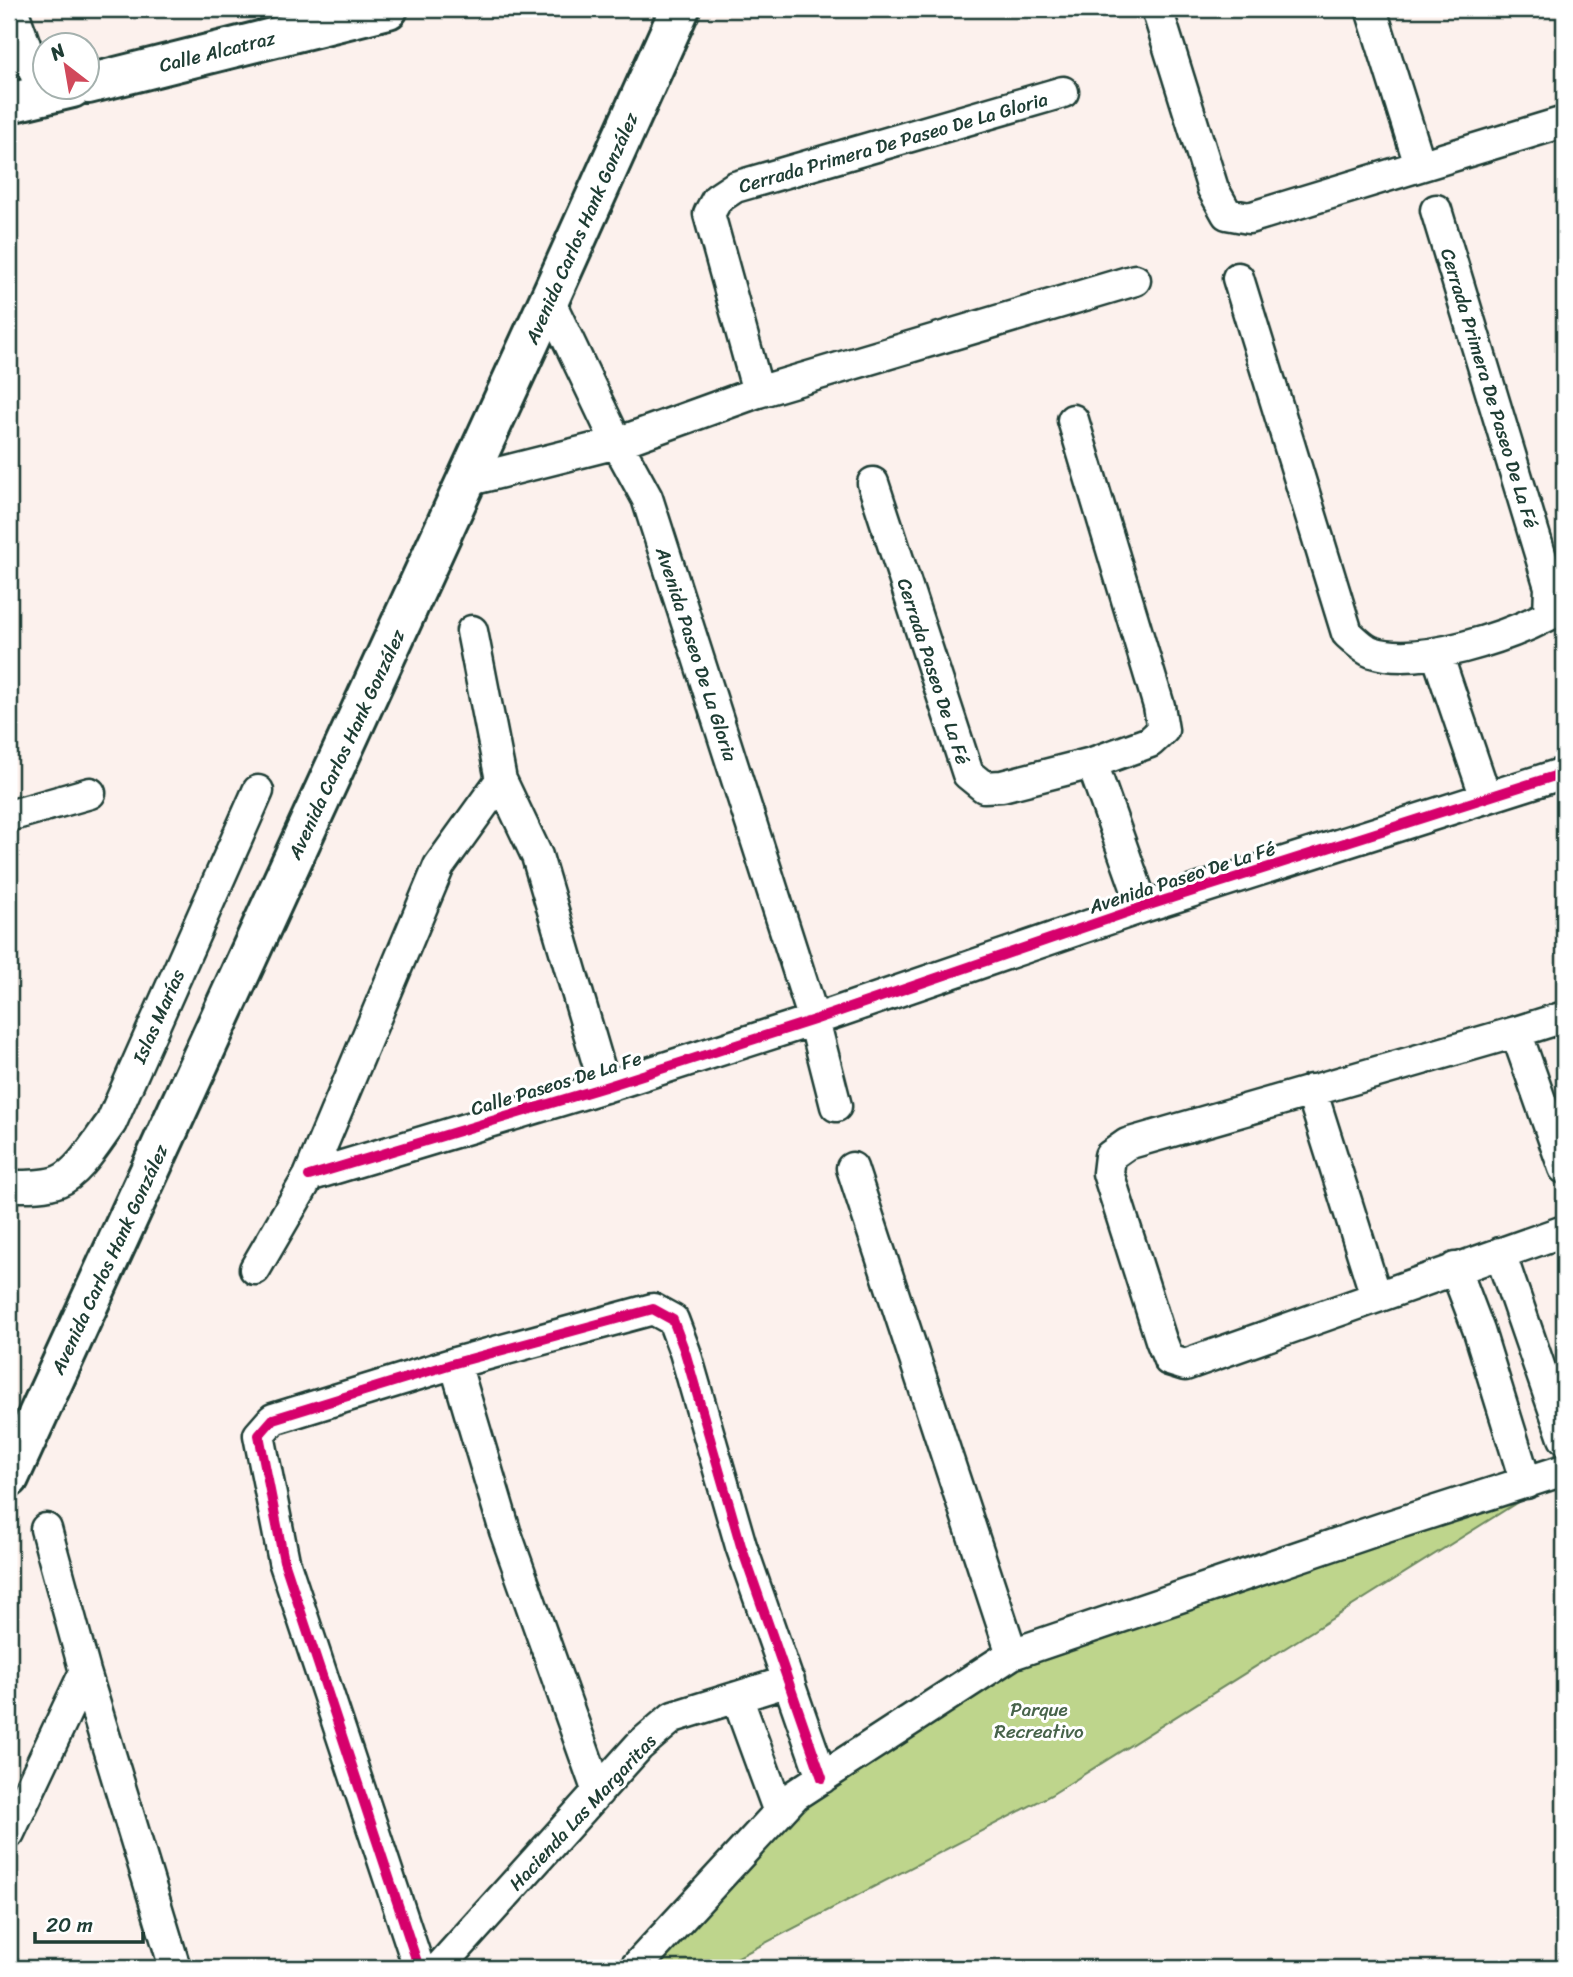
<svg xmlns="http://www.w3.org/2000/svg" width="1573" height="1977" font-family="Sriracha,sans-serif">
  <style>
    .green { fill: #bed58c; stroke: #6e8960; stroke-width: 2 }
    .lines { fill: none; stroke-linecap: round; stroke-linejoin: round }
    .minor-casing { stroke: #1f3d34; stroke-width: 35 }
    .secondary-casing { stroke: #1f3d34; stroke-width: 44 }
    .minor { stroke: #fff; stroke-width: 30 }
    .secondary { stroke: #fff; stroke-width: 38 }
    .cycleway-casing { stroke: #fff; stroke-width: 15 }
    .cycleway { stroke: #d6006c; stroke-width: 10 }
    .labels { text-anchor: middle; stroke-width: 6; stroke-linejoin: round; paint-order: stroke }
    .street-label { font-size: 19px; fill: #1f3d34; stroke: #fff }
    .park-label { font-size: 19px; fill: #47634a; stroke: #fff }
  </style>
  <rect width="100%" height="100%" fill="#fcf1ed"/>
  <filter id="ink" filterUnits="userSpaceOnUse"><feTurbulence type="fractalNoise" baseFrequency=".0143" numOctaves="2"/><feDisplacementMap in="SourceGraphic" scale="14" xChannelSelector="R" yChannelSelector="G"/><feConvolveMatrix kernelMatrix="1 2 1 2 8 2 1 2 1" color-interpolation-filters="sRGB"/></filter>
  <g filter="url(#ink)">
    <path class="green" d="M 1564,1473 L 1051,1795 L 717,1968 L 639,1968 L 822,1778 L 1012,1654 Z"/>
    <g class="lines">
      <defs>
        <path id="minor" d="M 12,9 L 43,95
          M 1157,9 L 1213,189 L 1227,214 L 1249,218 L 1564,122
          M 1371,9 L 1420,165
          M 1238,278 L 1347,633 C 1354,639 1363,649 1372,652 C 1419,667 1507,637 1549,615 L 1550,587 L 1436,210
          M 549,300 L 617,443 L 647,498 L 814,1020 L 836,1106
          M 758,392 L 709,214 L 717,199 L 735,187 L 1063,92
          M 466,481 L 617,443 L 758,392 L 1135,280
          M 873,483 L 968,774 L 984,787 L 1002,786 L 1092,763 L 1150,742 L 1163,730 L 1159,706 L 1073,420
          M 472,631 L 501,780 L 537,856 L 605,1087
          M 1437,654 L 1486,798
          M 1092,763 L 1143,907
          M 9,816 L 90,793
          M 1564,1017 L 1516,1032 L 1564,1168
          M 1516,1032 L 1127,1144 L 1110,1156 L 1108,1173 L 1161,1340 L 1169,1360 L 1185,1365 L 1564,1231
          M 1311,1090 L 1376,1296
          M 852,1168 L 1012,1654 L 1383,1528 L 1564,1470
          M 309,1176 L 605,1087 L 814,1020 L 1143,907 L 1564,773
          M 9,1186 C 25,1186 44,1187 59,1181 C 79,1173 98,1140 111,1123 L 258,791
          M 1500,1253 L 1564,1438
          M 1455,1268 L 1479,1331 L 1526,1483
          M 255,1269 L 309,1176 L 439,866 L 501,780
          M 455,1363 L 505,1531 L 598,1792
          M 46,1529 L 85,1672 L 175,1968
          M 737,1697 L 779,1812
          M 9,1833 L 85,1672
          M 419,1968 L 284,1561 L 259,1435 L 273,1419 L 455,1363 L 653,1309 L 673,1320 L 685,1352 L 741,1546 L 822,1778
          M 439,1968 L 639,1746 L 673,1717 L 789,1681
          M 635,1968 L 795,1795 L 1012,1654"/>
        <path id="secondary" d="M 88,84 L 388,9
          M 9,103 L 72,88
          M 9,1478 L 549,300 L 680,9"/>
      </defs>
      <use href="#minor" class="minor-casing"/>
      <use href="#secondary" class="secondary-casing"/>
      <use href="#minor" class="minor"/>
      <use href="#secondary" class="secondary"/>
      <defs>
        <path id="cycleway" d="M 309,1176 L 605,1087 L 814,1020 L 1143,907 L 1564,773
          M 419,1968 L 284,1561 L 259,1435 L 273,1419 L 455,1363 L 653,1309 L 673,1320 L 685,1352 L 741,1546 L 822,1778"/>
      </defs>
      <use href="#cycleway" class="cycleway-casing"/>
      <use href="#cycleway" class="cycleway"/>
    </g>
  </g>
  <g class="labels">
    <g class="street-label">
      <text transform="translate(217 51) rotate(-14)" y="7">Calle Alcatraz</text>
      <text transform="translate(893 142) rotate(-16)" y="7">Cerrada Primera De Paseo De La Gloria</text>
      <text transform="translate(581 228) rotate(-66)" y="7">Avenida Carlos Hank González</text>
      <text transform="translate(1490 388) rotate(73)" y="7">Cerrada Primera De Paseo De La Fé</text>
      <text transform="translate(697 654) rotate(72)" y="7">Avenida Paseo De La Gloria</text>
      <text transform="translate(934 671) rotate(72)" y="7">Cerrada Paseo De La Fé</text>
      <text transform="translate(346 744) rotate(-65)" y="7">Avenida Carlos Hank González</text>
      <text transform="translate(1182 877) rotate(-18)" y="7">Avenida Paseo De La Fé</text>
      <text transform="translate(158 1016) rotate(-66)" y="7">Islas Marías</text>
      <text transform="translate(556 1083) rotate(-17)" y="7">Calle Paseos De La Fe</text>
      <text transform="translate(109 1259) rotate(-65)" y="7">Avenida Carlos Hank González</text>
      <text transform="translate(582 1812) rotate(-47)" y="7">Hacienda Las Margaritas</text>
    </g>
    <g class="park-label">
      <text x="1039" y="1716">Parque<tspan x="1039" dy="22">Recreativo</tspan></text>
    </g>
  </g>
  <rect width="1573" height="1977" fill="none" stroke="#fff" stroke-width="35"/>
  <rect x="18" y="18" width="1538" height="1942" fill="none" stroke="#1f3d34" stroke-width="2.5" filter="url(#ink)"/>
  <g transform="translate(66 66) rotate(329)"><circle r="33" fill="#ffffff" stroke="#a5b1ae" stroke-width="2"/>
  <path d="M0-5L12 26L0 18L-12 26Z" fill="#d1495b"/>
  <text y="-10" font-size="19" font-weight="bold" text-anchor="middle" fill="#1f3d34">N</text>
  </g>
  <path d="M35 1932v10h108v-10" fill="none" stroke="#1f3d34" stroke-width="3.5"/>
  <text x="46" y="1932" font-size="21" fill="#1f3d34" stroke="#ffffff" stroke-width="5" paint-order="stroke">20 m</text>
</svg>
